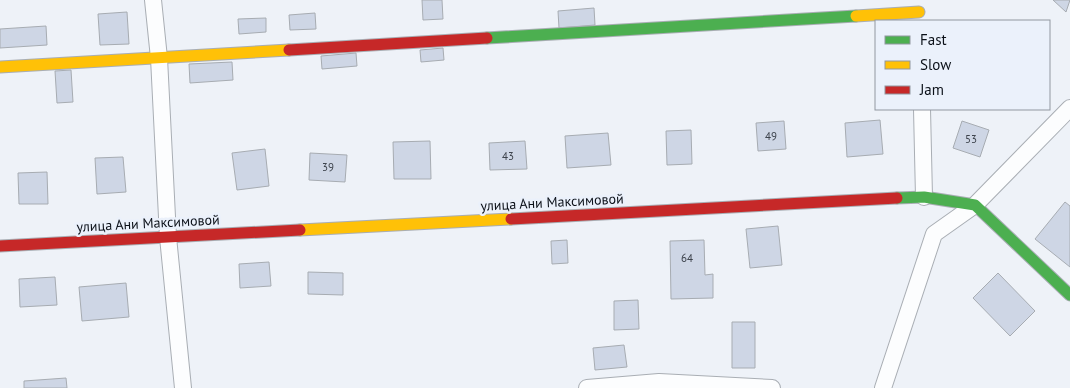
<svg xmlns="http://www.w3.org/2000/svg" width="1070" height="388" font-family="'PT Sans',sans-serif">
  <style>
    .building { fill: #ced6e5; stroke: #a7acb2 }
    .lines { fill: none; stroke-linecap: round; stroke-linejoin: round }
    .street-casing { stroke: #a9aeb4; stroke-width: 18 }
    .fast-casing { stroke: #a9aeb4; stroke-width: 13 }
    .slow-casing { stroke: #a9aeb4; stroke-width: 13 }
    .jam-casing { stroke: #a9aeb4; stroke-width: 13 }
    .street { stroke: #fcfdfe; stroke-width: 16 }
    .fast { stroke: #4caf50; stroke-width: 11 }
    .slow { stroke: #ffc107; stroke-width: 11 }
    .jam { stroke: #c62828; stroke-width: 11 }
    .labels { text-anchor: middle; stroke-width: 5; stroke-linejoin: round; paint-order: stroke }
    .number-label { font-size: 11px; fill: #3c424b }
    .street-label { font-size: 14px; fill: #0b1018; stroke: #ebf1fb }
  </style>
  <rect width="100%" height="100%" fill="#eef2f8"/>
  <path class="building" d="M 422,0 L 442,0 L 443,19 L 423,20 Z
    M 1053,0 L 1070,0 L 1066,12 Z
    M 594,8 L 595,25 L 559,28 L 558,11 Z
    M 127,12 L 129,44 L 100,45 L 98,14 Z
    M 315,13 L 316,29 L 290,30 L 289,15 Z
    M 266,18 L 266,32 L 239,34 L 238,19 Z
    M 46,26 L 47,45 L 0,48 L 0,29 Z
    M 443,48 L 444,60 L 421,62 L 420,50 Z
    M 356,53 L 357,66 L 322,69 L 321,56 Z
    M 232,62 L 233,80 L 190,83 L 189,64 Z
    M 71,70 L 73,102 L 57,103 L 55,71 Z
    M 880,120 L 883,154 L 847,157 L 845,123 Z
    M 784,121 L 786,149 L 758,151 L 756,123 Z
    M 962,121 L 989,130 L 980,157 L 953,148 Z
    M 691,130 L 692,164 L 667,165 L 666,131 Z
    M 608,133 L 611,165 L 567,168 L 565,136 Z
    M 430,141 L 431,179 L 394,179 L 393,142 Z
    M 525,141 L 527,169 L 490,170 L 489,143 Z
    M 265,149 L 269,186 L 237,190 L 232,153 Z
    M 310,153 L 347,155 L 345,182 L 309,180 Z
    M 123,157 L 126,192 L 97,194 L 95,158 Z
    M 47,172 L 48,204 L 19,204 L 18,173 Z
    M 1065,202 L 1070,206 L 1070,267 L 1035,239 Z
    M 778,226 L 782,265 L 750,268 L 746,229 Z
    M 567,240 L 568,263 L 552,264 L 551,241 Z
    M 704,240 L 705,275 L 713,274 L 713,298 L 671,299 L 670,241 Z
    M 269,262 L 271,286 L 240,288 L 239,264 Z
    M 308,272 L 343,273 L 343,295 L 308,294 Z
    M 998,273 L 1035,311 L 1010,336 L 973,298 Z
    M 55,277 L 57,305 L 20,307 L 19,279 Z
    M 126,283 L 129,317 L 82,321 L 79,287 Z
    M 638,300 L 639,329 L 614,330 L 614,301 Z
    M 732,322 L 755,322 L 755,368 L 732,368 Z
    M 624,345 L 627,367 L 595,370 L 593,348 Z
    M 66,378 L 67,388 L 24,388 L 24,381 Z"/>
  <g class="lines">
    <defs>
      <path id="street" d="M 153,0 L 159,58 L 168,237 L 183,388
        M 922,109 L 924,197
        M 587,388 L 659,382 L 772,388
        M 883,388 L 934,234 L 975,205 L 1070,108"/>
      <path id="fast" d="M 487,38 L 856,16
        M 897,198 L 924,197 L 975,205 L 1070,295"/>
      <path id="slow" d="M 856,16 L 919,12
        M 0,67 L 289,50
        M 300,230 L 511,219"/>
      <path id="jam" d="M 289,50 L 487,38
        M 511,219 L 897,198
        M 0,246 L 300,230"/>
    </defs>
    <use href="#street" class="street-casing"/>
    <use href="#fast" class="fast-casing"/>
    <use href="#slow" class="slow-casing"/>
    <use href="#jam" class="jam-casing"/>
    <use href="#street" class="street"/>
    <use href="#fast" class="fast"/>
    <use href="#slow" class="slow"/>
    <use href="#jam" class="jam"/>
  </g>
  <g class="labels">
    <g class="number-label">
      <text x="771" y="140">49</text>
      <text x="971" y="143">53</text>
      <text x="508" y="160">43</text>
      <text x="328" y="171">39</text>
      <text x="687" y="262">64</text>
    </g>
    <g class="street-label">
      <text transform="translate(552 202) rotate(-3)" y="5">улица Ани Максимовой</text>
      <text transform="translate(148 223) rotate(-3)" y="5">улица Ани Максимовой</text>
    </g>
  </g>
  <rect x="875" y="20" width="175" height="90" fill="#ebf1fb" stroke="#9197a0"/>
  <rect x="885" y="36" width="25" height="8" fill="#4caf50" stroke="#9197a0"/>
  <text x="920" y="45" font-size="15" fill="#0b1018">Fast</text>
  <rect x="885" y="61" width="25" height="8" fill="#ffc107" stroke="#9197a0"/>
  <text x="920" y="70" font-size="15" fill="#0b1018">Slow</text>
  <rect x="885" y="86" width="25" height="8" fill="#c62828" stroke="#9197a0"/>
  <text x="920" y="95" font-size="15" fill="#0b1018">Jam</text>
</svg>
